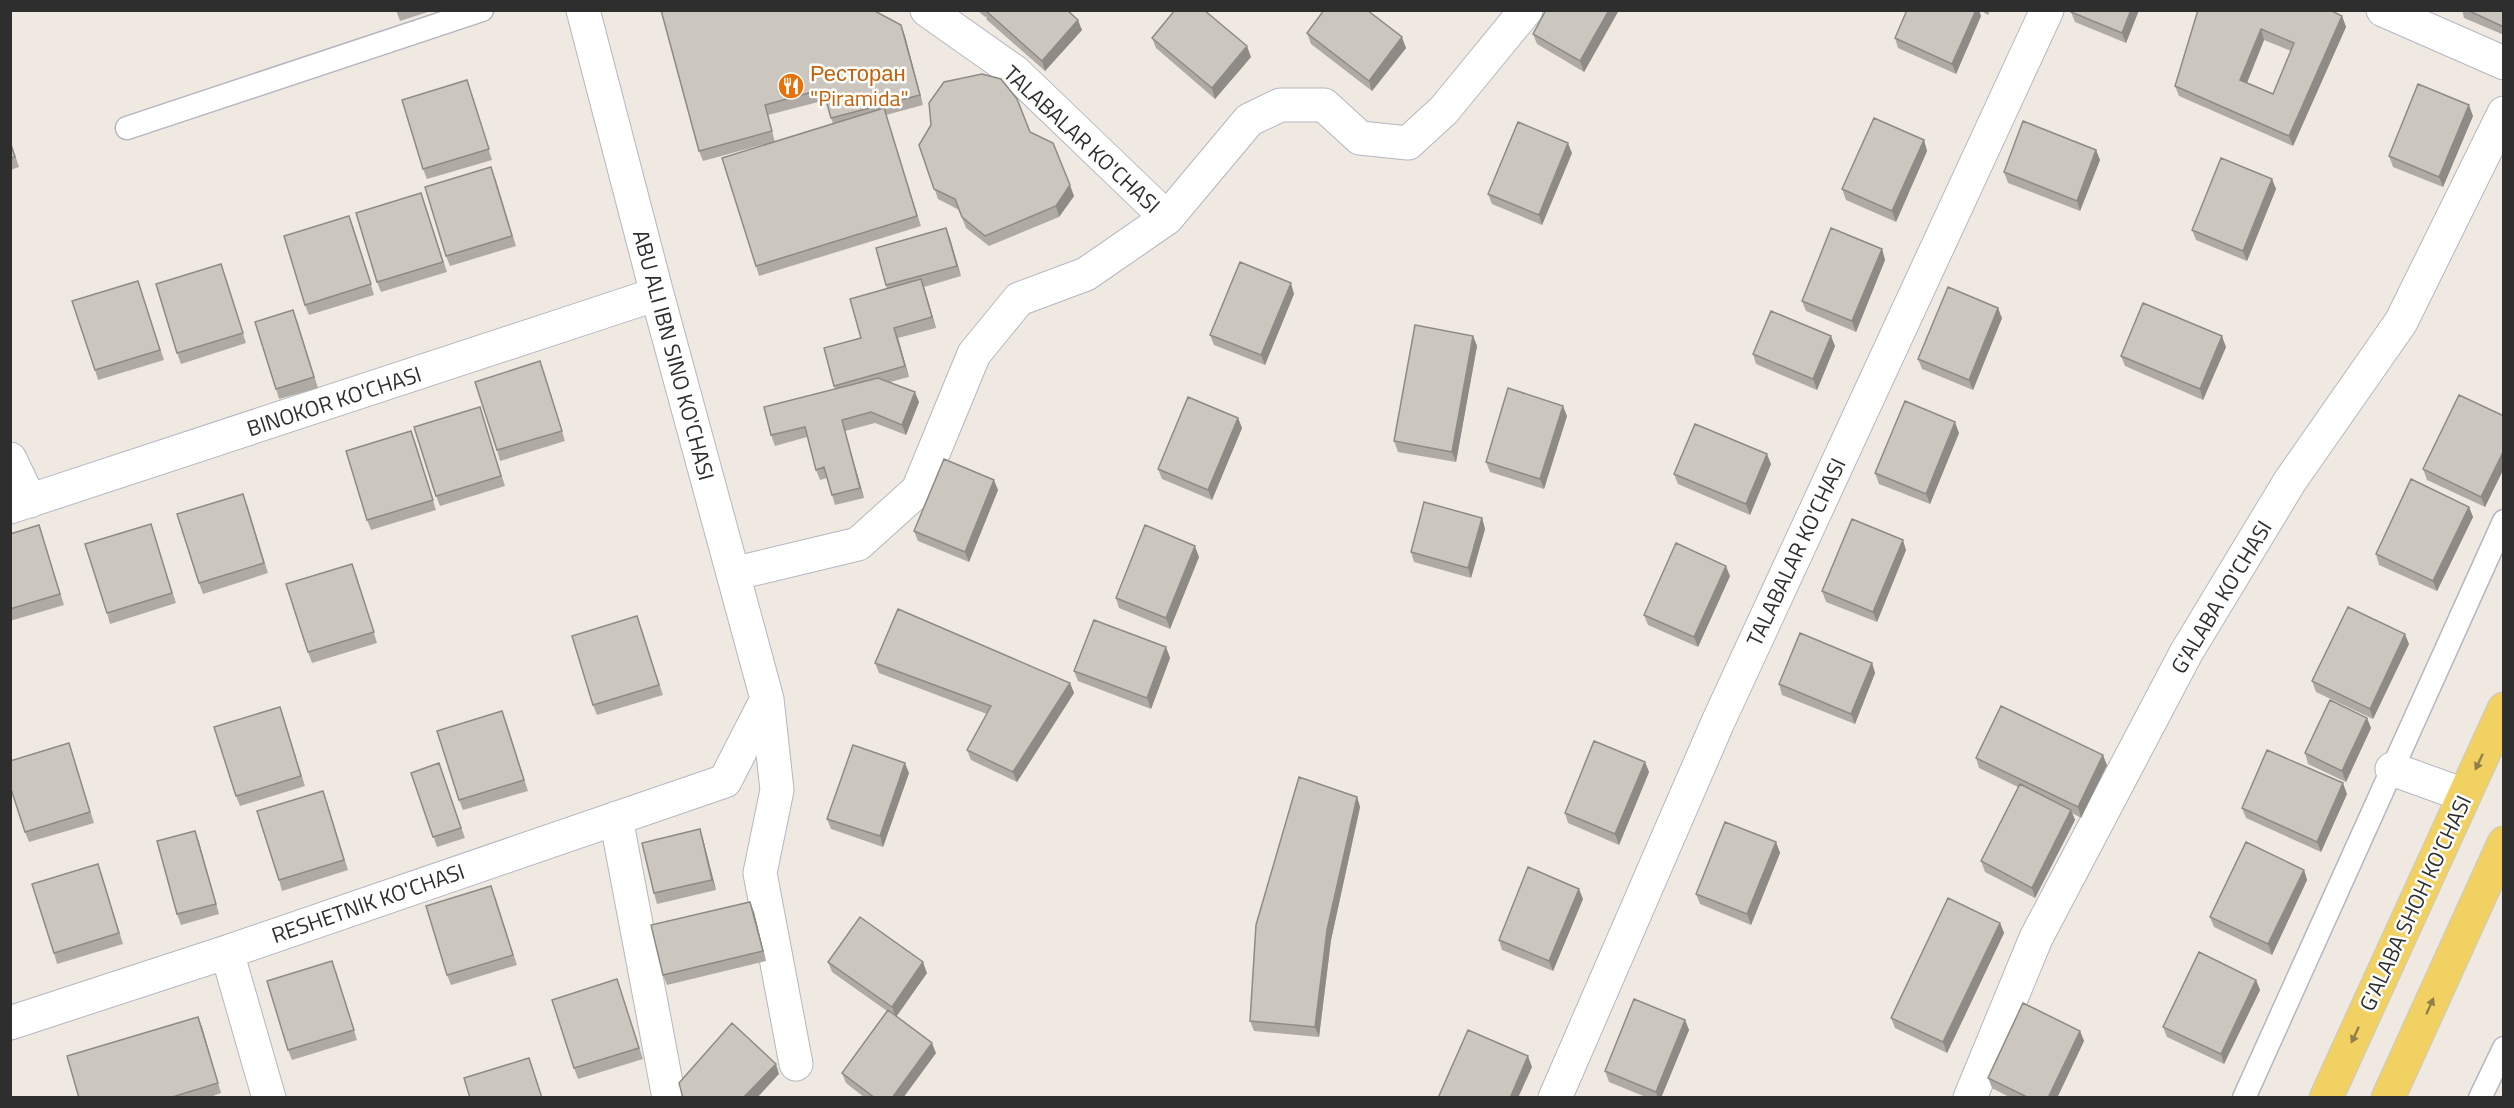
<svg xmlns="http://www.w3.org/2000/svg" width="2514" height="1108" font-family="'Titillium Web',sans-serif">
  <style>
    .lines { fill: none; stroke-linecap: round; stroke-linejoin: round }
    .service-casing { stroke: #b4b7c1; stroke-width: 25 }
    .minor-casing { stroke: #b4b7c1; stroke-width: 35 }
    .primary-casing { stroke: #c9c9c9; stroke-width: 35 }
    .service { stroke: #fff; stroke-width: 22 }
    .minor { stroke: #fff; stroke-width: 33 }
    .primary { stroke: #f2d163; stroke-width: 33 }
    .wall { fill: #afaba4; fill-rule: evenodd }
    .shaded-wall { fill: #8e8b86 }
    .building { fill: #cbc7bf; stroke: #8e8b86; stroke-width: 1.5; fill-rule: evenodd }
    .oneway { fill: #908048 }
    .labels { text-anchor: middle; stroke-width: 5; stroke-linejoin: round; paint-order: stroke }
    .food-label { font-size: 22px; fill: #c56008; stroke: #fff; text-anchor: start }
    .street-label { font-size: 22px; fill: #2e2e2e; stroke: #fff }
  </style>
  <rect width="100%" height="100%" fill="#efe9e1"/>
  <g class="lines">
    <defs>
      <path id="service" d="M 127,128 L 482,10
        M 2244,1098 L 2504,521
        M 2480,1098 L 2504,1048"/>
      <path id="minor" d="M 583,10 L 657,294 L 767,699 L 777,790 L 760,873 L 796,1064
        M 927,10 L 1015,72 L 1167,218 L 1249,120 L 1280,105 L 1324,105 L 1360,138 L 1408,143 L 1444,110 L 1526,10
        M 2383,10 L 2504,63
        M 10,459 L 30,501
        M 10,507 L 657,294
        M 733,574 L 858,544 L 918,490 L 974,354 L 1019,299 L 1086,274 L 1167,218
        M 2392,769 L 2464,795
        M 616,818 L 669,1098
        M 227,952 L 269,1098
        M 10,1023 L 227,952 L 725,781 L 767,699
        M 1555,1098 L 1718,722 L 2047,10
        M 1970,1098 L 2036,938 L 2186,653 L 2290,481 L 2401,322 L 2504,113"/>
      <path id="primary" d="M 2326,1098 L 2504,709
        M 2388,1098 L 2504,843"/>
    </defs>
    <use href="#service" class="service-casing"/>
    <use href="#minor" class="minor-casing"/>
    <use href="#primary" class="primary-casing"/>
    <use href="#service" class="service"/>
    <use href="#minor" class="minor"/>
    <use href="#primary" class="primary"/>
  </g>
  <path class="wall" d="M 396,10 L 434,10 L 400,21 Z
    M 661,10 L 901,25 L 905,36 L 923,105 L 886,115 L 921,226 L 759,276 L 756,266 L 769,143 L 703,161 L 699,151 ZM 826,100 L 833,124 L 775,142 L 768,115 Z
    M 977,10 L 1067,10 L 1082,30 L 1045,71 L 987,20 L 986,16 L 985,17 Z
    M 1619,10 L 1584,72 L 1537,44 L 1533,34 Z
    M 1980,10 L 1990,10 L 1988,15 Z
    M 2139,10 L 2126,43 L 2075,22 L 2071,12 Z
    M 2198,10 L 2342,16 L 2346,27 L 2293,146 L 2179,96 L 2175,86 ZM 2264,40 L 2291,51 L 2273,94 L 2247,83 Z
    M 2462,10 L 2504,10 L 2504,35 L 2464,18 Z
    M 1981,16 L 1956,74 L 1898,48 L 1895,38 Z
    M 1307,33 L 1406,48 L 1372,91 L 1311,44 Z
    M 1152,38 L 1251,57 L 1215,99 L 1156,48 Z
    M 467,80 L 492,160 L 427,179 L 423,169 Z
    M 2473,116 L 2443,187 L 2393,167 L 2389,156 Z
    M 1030,132 L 1074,196 L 1059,217 L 989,246 L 966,228 L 959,210 L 938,199 L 919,145 Z
    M 10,140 L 19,167 L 10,170 Z
    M 1924,140 L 1927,151 L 1896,222 L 1846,200 L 1842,189 Z
    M 2096,150 L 2100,160 L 2080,211 L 2008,183 L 2004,172 Z
    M 1572,153 L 1542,225 L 1492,204 L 1488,194 Z
    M 495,177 L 516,246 L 450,266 L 446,256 Z
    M 2272,179 L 2276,189 L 2247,261 L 2196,240 L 2192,230 Z
    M 425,204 L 447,272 L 381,292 L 377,282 Z
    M 353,226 L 374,295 L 309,315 L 305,305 Z
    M 946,228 L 961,276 L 924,287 L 936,328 L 898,338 L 909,377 L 890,382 L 919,402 L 906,435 L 875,423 L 845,431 L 864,498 L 835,505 L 827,478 L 820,480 L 816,470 L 807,437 L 775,446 L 771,435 L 835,389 L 824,348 L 861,338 L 887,289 L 876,248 Z
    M 1882,249 L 1885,260 L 1856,332 L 1806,311 L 1802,301 Z
    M 221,264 L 246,343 L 181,364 L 177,353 Z
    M 138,281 L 164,360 L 98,380 L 95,370 Z
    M 1294,294 L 1265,365 L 1214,345 L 1210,335 Z
    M 2002,318 L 1973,390 L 1922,369 L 1918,359 Z
    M 297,320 L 318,388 L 279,399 L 276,389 Z
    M 1473,336 L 1477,346 L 1456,462 L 1398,452 L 1394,441 Z
    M 1835,346 L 1817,390 L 1756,364 L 1753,354 Z
    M 2226,347 L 2203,400 L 2125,366 L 2121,356 Z
    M 544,372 L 565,441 L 500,461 L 497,450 Z
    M 1567,416 L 1544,489 L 1490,472 L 1486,462 Z
    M 2504,416 L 2504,468 L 2485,507 L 2427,480 L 2423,469 Z
    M 483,417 L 505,486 L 440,506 L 436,496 Z
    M 1238,418 L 1242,428 L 1212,500 L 1162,479 L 1158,469 Z
    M 1959,433 L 1930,504 L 1879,484 L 1875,473 Z
    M 415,441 L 436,510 L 371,530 L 367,520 Z
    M 1771,464 L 1750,515 L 1678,484 L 1674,474 Z
    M 998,490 L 969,562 L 918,541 L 914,531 Z
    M 247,504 L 268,573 L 203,594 L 199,583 Z
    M 2469,507 L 2473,517 L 2437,591 L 2379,565 L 2376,554 Z
    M 1482,518 L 1485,529 L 1471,578 L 1414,562 L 1411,552 Z
    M 151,524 L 176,603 L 110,624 L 107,613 Z
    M 39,525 L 64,605 L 10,621 L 10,534 Z
    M 1906,550 L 1877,622 L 1826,602 L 1822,591 Z
    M 1199,557 L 1170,629 L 1119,608 L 1116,598 Z
    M 356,574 L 377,643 L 312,663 L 308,652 Z
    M 1730,576 L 1698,647 L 1648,625 L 1644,615 Z
    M 637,616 L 663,695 L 597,715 L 593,705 Z
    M 2409,644 L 2373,719 L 2316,692 L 2312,681 Z
    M 1166,647 L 1170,658 L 1151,709 L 1078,681 L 1074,671 Z
    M 875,663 L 1070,683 L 1074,693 L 1017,782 L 971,760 L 967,750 L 987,714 L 879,673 Z
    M 1872,663 L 1875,673 L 1855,724 L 1782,695 L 1779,684 Z
    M 284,718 L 305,786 L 240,806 L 236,796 Z
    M 2367,718 L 2371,728 L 2346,782 L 2308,764 L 2305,753 Z
    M 506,721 L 528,791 L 463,810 L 459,800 Z
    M 69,743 L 94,823 L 29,842 L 25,832 Z
    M 1976,758 L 2107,765 L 2081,818 L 2072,813 L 2075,820 L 2035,898 L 1985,872 L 1981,861 L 2018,787 L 1979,768 Z
    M 1645,762 L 1649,772 L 1619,845 L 1568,823 L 1565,813 Z
    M 439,763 L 465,838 L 437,847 L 411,773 Z
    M 909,773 L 883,847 L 831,829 L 827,819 Z
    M 2347,794 L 2321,852 L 2246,818 L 2242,808 Z
    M 1357,797 L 1360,807 L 1331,940 L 1319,1037 L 1254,1031 L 1250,1021 Z
    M 327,802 L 348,870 L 282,891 L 279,880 Z
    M 195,831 L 219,914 L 181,925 L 177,914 Z
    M 703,839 L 716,890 L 657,904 L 654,893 Z
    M 1776,842 L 1780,853 L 1751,925 L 1700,904 L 1696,894 Z
    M 2304,870 L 2307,880 L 2272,955 L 2214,927 L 2210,917 Z
    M 102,875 L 123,944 L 57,964 L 54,953 Z
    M 495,896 L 517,965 L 451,985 L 447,975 Z
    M 1583,899 L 1553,971 L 1502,950 L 1499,940 Z
    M 754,912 L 766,961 L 667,985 L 663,975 Z
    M 2000,923 L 2004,933 L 1947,1053 L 1895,1028 L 1891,1018 Z
    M 828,962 L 927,973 L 896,1017 L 936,1053 L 903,1098 L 865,1098 L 846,1083 L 842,1073 L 887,1011 L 832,972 Z
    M 336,971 L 357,1040 L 292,1060 L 288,1050 Z
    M 617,979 L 643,1059 L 578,1079 L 574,1068 Z
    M 2256,980 L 2260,990 L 2224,1064 L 2167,1037 L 2163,1027 Z
    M 1685,1020 L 1689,1030 L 1661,1098 L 1648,1098 L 1609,1082 L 1605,1071 Z
    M 202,1027 L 221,1093 L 208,1098 L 79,1098 Z
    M 2080,1031 L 2084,1041 L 2057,1098 L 2011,1098 L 1992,1088 L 1988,1078 Z"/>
  <path class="shaded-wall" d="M 1609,10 L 1619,10 L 1584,72 L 1580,61 Z
    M 1976,10 L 1979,10 L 1981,16 L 1956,74 L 1952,64 Z
    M 2131,10 L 2139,10 L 2126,43 L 2122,33 Z
    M 2342,16 L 2346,27 L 2293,146 L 2289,136 Z
    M 1078,20 L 1082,30 L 1045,71 L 1042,61 Z
    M 901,25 L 905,36 L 923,105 L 920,95 Z
    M 2261,29 L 2264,40 L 2244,90 L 2240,80 Z
    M 1402,37 L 1406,48 L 1372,91 L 1369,81 Z
    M 1247,46 L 1251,57 L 1215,99 L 1212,88 Z
    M 2469,105 L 2473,116 L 2443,187 L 2439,177 Z
    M 1924,140 L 1927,151 L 1896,222 L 1892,211 Z
    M 1568,143 L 1572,153 L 1542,225 L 1539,215 Z
    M 2096,150 L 2100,160 L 2080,211 L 2077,201 Z
    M 2272,179 L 2276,189 L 2247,261 L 2243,251 Z
    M 1070,185 L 1074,196 L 1059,217 L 1056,206 Z
    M 946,228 L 950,238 L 961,276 L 957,266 Z
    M 1882,249 L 1885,260 L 1856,332 L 1852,321 Z
    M 921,279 L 925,290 L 936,328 L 932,317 Z
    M 1291,283 L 1294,294 L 1265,365 L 1261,355 Z
    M 1998,308 L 2002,318 L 1973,390 L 1969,380 Z
    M 894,328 L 898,338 L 909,377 L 905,366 Z
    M 1473,336 L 1477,346 L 1456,462 L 1452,452 Z
    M 1831,336 L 1835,346 L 1817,390 L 1813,379 Z
    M 2222,336 L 2226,347 L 2203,400 L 2200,389 Z
    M 915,392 L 919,402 L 906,435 L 902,425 Z
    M 1563,406 L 1567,416 L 1544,489 L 1540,479 Z
    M 1238,418 L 1242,428 L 1212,500 L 1208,490 Z
    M 842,420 L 845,431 L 864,498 L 860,488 Z
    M 1955,422 L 1959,433 L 1930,504 L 1926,494 Z
    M 2504,450 L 2504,468 L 2485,507 L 2481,497 Z
    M 1767,454 L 1771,464 L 1750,515 L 1746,504 Z
    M 994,480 L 998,490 L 969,562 L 965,552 Z
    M 2469,507 L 2473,517 L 2437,591 L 2433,581 Z
    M 1482,518 L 1485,529 L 1471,578 L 1468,568 Z
    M 1903,540 L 1906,550 L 1877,622 L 1873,612 Z
    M 1195,546 L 1199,557 L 1170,629 L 1166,618 Z
    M 1726,566 L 1730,576 L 1698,647 L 1694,637 Z
    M 2405,634 L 2409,644 L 2373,719 L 2370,709 Z
    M 1166,647 L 1170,658 L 1151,709 L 1147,698 Z
    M 1872,663 L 1875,673 L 1855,724 L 1851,714 Z
    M 1070,683 L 1074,693 L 1017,782 L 1013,772 Z
    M 2367,718 L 2371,728 L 2346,782 L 2342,771 Z
    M 2103,755 L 2107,765 L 2081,818 L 2078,807 Z
    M 1645,762 L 1649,772 L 1619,845 L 1615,834 Z
    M 905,763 L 909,773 L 883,847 L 880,836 Z
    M 2343,783 L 2347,794 L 2321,852 L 2317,842 Z
    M 1357,797 L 1360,807 L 1331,940 L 1319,1037 L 1315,1027 L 1327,930 Z
    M 2071,810 L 2075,820 L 2035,898 L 2032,888 Z
    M 700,829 L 703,839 L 716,890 L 712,880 Z
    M 195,831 L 199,842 L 219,914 L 216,904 Z
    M 1776,842 L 1780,853 L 1751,925 L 1747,914 Z
    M 2304,870 L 2307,880 L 2272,955 L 2268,944 Z
    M 1579,889 L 1583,899 L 1553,971 L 1549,961 Z
    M 750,902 L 754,912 L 766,961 L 763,951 Z
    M 2000,923 L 2004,933 L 1947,1053 L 1943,1042 Z
    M 923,962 L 927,973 L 896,1017 L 892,1007 Z
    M 2256,980 L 2260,990 L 2224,1064 L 2221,1054 Z
    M 198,1017 L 202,1027 L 221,1093 L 218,1083 Z
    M 1685,1020 L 1689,1030 L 1661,1098 L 1658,1098 L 1656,1092 Z
    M 2080,1031 L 2084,1041 L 2057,1098 L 2048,1098 Z
    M 932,1043 L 936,1053 L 903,1098 L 892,1098 Z
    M 1528,1056 L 1532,1067 L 1518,1098 L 1510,1098 Z
    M 776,1064 L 779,1074 L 757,1098 L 743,1098 Z"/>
  <path class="building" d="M 661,10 L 873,10 L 901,25 L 920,95 L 831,118 L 823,89 L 765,105 L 772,131 L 699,151 Z
    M 985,10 L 1067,10 L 1078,20 L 1042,61 Z
    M 1175,10 L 1204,10 L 1247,46 L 1212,88 L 1152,38 Z
    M 1324,10 L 1367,10 L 1402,37 L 1369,81 L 1307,33 Z
    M 1546,10 L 1609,10 L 1580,61 L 1533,34 Z
    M 1907,10 L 1976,10 L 1952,64 L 1895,38 Z
    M 2071,10 L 2131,10 L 2122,33 L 2071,12 Z
    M 2198,10 L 2330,10 L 2342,16 L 2289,136 L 2175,86 ZM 2261,29 L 2294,43 L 2273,94 L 2240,80 Z
    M 2467,10 L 2504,10 L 2504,27 Z
    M 982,74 L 1001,79 L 1017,99 L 1030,132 L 1053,143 L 1070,185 L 1056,206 L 985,236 L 962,217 L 955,199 L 934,189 L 919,145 L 931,125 L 929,103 L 944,82 Z
    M 467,80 L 489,149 L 423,169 L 402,100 Z
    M 2418,84 L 2469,105 L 2439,177 L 2389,156 Z
    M 884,108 L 917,216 L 756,266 L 722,158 Z
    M 1874,118 L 1924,140 L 1892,211 L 1842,189 Z
    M 2023,121 L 2096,150 L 2077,201 L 2004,172 Z
    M 1518,122 L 1568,143 L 1539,215 L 1488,194 Z
    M 10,142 L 15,157 L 10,158 Z
    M 2221,158 L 2272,179 L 2243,251 L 2192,230 Z
    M 491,167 L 512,236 L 446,256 L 425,187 Z
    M 421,193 L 443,262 L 377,282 L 356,213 Z
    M 349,216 L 371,284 L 305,305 L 284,236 Z
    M 946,228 L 957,266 L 886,285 L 876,248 Z
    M 1831,228 L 1882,249 L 1852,321 L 1802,301 Z
    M 1240,262 L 1291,283 L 1261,355 L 1210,335 Z
    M 221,264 L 243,333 L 177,353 L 156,284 Z
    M 921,279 L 932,317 L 894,328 L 905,366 L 834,386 L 824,348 L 861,338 L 850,299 Z
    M 138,281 L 160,350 L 95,370 L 72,301 Z
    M 1948,287 L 1998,308 L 1969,380 L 1918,359 Z
    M 2143,303 L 2222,336 L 2200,389 L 2121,356 Z
    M 293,310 L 314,377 L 276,389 L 255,322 Z
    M 1771,311 L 1831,336 L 1813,379 L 1753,354 Z
    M 1415,325 L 1473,336 L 1452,452 L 1394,441 Z
    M 540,361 L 562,431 L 497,450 L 475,382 Z
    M 878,378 L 915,392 L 902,425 L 871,412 L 842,420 L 860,488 L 832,495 L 824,467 L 816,470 L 805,427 L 771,435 L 764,407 Z
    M 1508,388 L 1563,406 L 1540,479 L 1486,462 Z
    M 2459,395 L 2504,416 L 2504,450 L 2481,497 L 2423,469 Z
    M 1188,397 L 1238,418 L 1208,490 L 1158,469 Z
    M 1905,401 L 1955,422 L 1926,494 L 1875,473 Z
    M 480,407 L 501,476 L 436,496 L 414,427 Z
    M 1695,424 L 1767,454 L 1746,504 L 1674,474 Z
    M 411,431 L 433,500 L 367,520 L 346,451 Z
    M 944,459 L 994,480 L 965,552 L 914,531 Z
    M 2411,479 L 2469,507 L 2433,581 L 2376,554 Z
    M 243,494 L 264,563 L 199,583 L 177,514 Z
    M 1424,502 L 1482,518 L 1468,568 L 1411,552 Z
    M 1852,519 L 1903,540 L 1873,612 L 1822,591 Z
    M 151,524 L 172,593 L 107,613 L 85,544 Z
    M 39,525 L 60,594 L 10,609 L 10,534 Z
    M 1145,525 L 1195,546 L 1166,618 L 1116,598 Z
    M 1676,543 L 1726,566 L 1694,637 L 1644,615 Z
    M 352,564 L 374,632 L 308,652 L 286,584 Z
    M 2348,607 L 2405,634 L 2370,709 L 2312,681 Z
    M 898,609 L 1070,683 L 1013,772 L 967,750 L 991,706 L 875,663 Z
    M 637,616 L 659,685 L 593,705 L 572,636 Z
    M 1094,620 L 1166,647 L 1147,698 L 1074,671 Z
    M 1800,633 L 1872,663 L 1851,714 L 1779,684 Z
    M 2330,700 L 2367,718 L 2342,771 L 2305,753 Z
    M 2001,706 L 2103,755 L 2078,807 L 1976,758 Z
    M 280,707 L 301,776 L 236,796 L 214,727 Z
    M 502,711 L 524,780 L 459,800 L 437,731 Z
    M 1594,741 L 1645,762 L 1615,834 L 1565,813 Z
    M 69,743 L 90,812 L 25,832 L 10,786 L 10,761 Z
    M 853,745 L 905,763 L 880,836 L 827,819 Z
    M 2267,750 L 2343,783 L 2317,842 L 2242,808 Z
    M 439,763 L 461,828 L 433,837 L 411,773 Z
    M 1299,777 L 1357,797 L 1327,930 L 1315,1027 L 1250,1021 L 1256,925 Z
    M 2020,784 L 2071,810 L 2032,888 L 1981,861 Z
    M 323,791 L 344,860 L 279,880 L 257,811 Z
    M 1725,822 L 1776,842 L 1747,914 L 1696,894 Z
    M 700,829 L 712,880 L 654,893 L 642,843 Z
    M 195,831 L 216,904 L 177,914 L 157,841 Z
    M 2246,842 L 2304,870 L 2268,944 L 2210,917 Z
    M 98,864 L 119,933 L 54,953 L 32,884 Z
    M 1528,867 L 1579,889 L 1549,961 L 1499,940 Z
    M 491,886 L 513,955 L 447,975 L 426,906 Z
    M 1948,898 L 2000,923 L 1943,1042 L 1891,1018 Z
    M 750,902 L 763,951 L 663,975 L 651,925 Z
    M 860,917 L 923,962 L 892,1007 L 828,962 Z
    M 2199,952 L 2256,980 L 2221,1054 L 2163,1027 Z
    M 332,961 L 354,1030 L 288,1050 L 267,981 Z
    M 617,979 L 639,1048 L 574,1068 L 552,1000 Z
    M 1634,999 L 1685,1020 L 1656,1092 L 1605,1071 Z
    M 2023,1003 L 2080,1031 L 2048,1098 L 2029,1098 L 1988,1078 Z
    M 888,1010 L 932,1043 L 892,1098 L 875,1098 L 842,1073 Z
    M 198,1017 L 218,1083 L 169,1098 L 79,1098 L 67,1056 Z
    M 732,1023 L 776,1064 L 743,1098 L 683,1098 L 679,1083 Z
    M 1468,1030 L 1528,1056 L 1510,1098 L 1438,1098 Z
    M 529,1058 L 542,1098 L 470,1098 L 464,1078 Z"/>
  <defs><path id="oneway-solid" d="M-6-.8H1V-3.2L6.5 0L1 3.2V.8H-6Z" transform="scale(1.5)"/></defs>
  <g class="oneway">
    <use href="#oneway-solid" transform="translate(2479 762) rotate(115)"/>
    <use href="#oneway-solid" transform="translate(2430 1006) rotate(-66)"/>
    <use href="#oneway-solid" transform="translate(2355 1035) rotate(115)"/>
  </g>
  <defs>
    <symbol id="restaurant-disc" viewBox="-11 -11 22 22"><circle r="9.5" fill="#e8710a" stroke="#fff"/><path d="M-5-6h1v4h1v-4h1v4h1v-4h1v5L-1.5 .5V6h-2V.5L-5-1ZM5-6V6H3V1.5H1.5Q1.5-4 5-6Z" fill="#fff"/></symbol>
  </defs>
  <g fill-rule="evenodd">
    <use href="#restaurant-disc" x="776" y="71" width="30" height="30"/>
  </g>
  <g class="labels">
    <g class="food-label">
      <text x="810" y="81">Ресторан<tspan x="810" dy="25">"Piramida"</tspan></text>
    </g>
    <g class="street-label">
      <text transform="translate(1082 139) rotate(43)" y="8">TALABALAR KO'CHASI</text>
      <text transform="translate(674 355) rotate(75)" y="8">ABU ALI IBN SINO KO'CHASI</text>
      <text transform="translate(334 401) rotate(-18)" y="8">BINOKOR KO'CHASI</text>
      <text transform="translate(1796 552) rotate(-65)" y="8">TALABALAR KO'CHASI</text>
      <text transform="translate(2221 597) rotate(-59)" y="8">G'ALABA KO'CHASI</text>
      <text transform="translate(368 903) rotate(-19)" y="8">RESHETNIK KO'CHASI</text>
      <text transform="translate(2415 903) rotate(-65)" y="8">G'ALABA SHOH KO'CHASI</text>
    </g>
  </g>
  <rect width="2514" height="1108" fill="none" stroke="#2e2e2e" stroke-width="24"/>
</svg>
